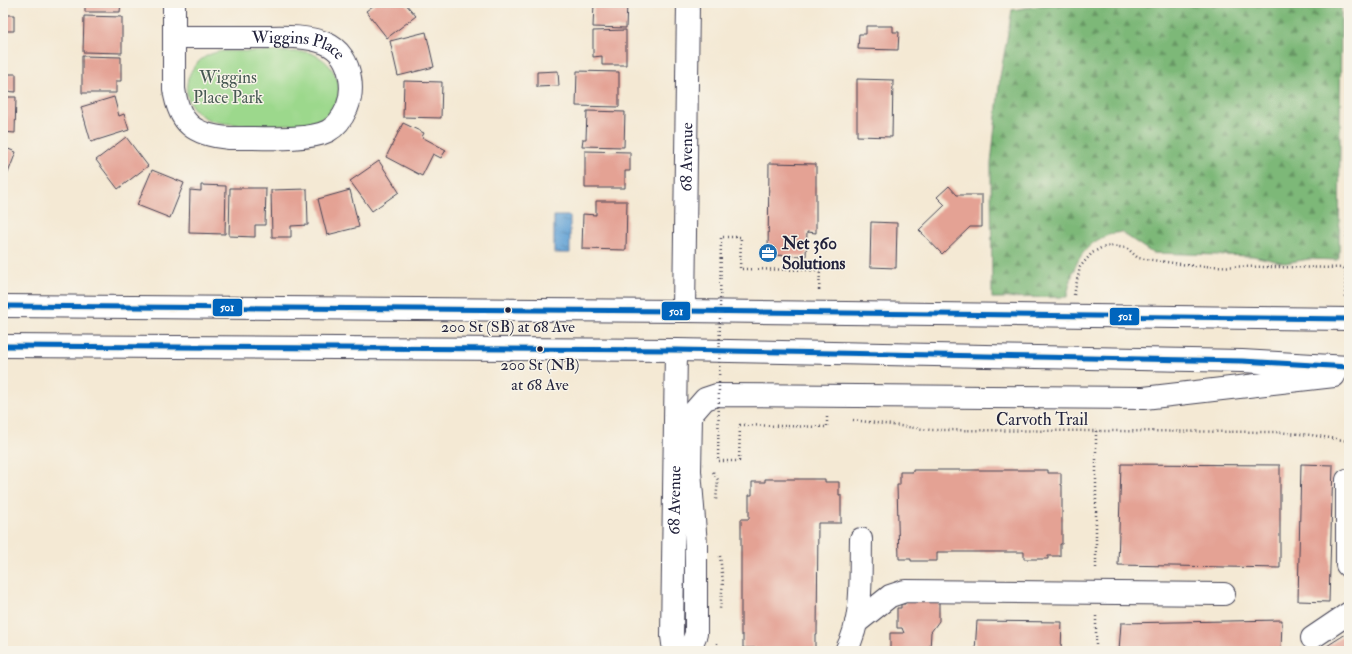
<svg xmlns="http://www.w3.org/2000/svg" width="1352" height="654" font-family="'IM FELL Double Pica',serif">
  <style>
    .green { fill: #9cd88c; stroke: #5f7d64 }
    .forest { fill: url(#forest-firs); stroke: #506d5a }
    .water { fill: url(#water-ripples); stroke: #426288 }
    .building { fill: #e4a294 }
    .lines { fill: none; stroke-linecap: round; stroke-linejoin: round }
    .minor-casing { stroke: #424052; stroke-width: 24 }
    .major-casing { stroke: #424052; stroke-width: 24 }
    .path { stroke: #424052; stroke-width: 2.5; stroke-dasharray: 1 3; stroke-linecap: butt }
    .minor { stroke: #fff; stroke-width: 22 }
    .major { stroke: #fff; stroke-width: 22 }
    .path-bridge { stroke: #424052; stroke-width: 2.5; stroke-dasharray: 1 3; stroke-linecap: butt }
    .bus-1-casing { stroke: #f7f3e8; stroke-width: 8 }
    .bus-1 { stroke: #0065bd; stroke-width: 5 }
    .bus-dot { fill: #22223b; stroke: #f7f3e8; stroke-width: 1.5 }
    .labels { text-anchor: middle; stroke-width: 3; stroke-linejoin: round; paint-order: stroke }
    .bus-label { font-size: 16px; fill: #22223b; stroke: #f7f3e8 }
    .street-label { font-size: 17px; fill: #22223b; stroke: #f7f3e8 }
    .park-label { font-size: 17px; fill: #475953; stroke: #f7f3e8 }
    .poi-label { font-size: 17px; font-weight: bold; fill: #22223b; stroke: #f7f3e8; text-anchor: start }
    .line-badge { stroke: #f7f3e8; stroke-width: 1.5 }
    .badge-label { font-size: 11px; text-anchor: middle; font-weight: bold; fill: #fff }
  </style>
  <defs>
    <pattern id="forest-firs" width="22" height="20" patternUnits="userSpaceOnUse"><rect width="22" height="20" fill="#7db878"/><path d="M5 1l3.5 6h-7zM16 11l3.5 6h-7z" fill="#669564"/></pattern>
    <pattern id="water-ripples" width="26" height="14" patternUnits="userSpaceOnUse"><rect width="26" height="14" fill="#63a3d6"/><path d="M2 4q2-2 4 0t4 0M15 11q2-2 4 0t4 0" fill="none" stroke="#5184af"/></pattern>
  </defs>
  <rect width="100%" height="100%" fill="#f7f3e8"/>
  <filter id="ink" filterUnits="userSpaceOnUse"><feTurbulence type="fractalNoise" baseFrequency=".025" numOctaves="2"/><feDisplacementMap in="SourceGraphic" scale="8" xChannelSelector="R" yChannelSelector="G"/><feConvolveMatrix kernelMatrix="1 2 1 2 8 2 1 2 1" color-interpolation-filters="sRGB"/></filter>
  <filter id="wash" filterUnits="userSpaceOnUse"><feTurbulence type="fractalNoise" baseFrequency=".012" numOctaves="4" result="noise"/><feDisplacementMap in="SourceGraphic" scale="16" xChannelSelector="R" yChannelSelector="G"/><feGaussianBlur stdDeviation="0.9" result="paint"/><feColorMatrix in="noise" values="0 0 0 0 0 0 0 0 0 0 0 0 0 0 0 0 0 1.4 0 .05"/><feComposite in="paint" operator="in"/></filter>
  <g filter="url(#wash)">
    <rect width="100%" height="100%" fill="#f4e9d4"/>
    <path class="green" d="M 223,51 L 307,52 C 332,58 349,87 332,110 C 325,118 315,122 305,124 C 281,124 231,128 210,120 C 173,106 182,56 223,51 Z"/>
    <path class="forest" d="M 1057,3 L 1341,3 L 1339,257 L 1337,260 L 1309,259 L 1285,263 L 1253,256 L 1152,253 L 1121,232 C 1084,238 1073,263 1067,297 L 992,298 L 991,164 L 1000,77 L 1012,10 Z"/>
    <path class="water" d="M 554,216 L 570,216 L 570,253 L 554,253 Z"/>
    <g id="blocks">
      <path class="building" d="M 85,3 L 121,3 L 120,12 L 85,12 Z
        M 377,3 L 405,3 L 416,16 L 387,38 L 366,11 Z
        M 594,3 L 627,3 L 626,28 L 593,27 Z
        M 3,15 L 14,15 L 14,31 L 3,31 Z
        M 84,16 L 122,17 L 122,53 L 83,52 Z
        M 866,26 L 893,26 L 893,32 L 899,32 L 898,50 L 858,49 L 859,34 L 866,34 Z
        M 626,30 L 626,65 L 602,65 L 602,56 L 593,57 L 593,31 Z
        M 426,32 L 434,67 L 398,76 L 390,41 Z
        M 3,56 L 5,56 L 5,74 L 16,74 L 16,92 L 3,91 Z
        M 82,56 L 121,57 L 121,81 L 116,81 L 116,93 L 82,93 Z
        M 558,71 L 559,86 L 537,87 L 537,72 Z
        M 577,71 L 619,72 L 619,107 L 576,106 Z
        M 857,79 L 893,80 L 892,137 L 857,136 Z
        M 404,81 L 442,82 L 441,118 L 403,117 Z
        M 3,97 L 16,97 L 15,133 L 3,132 Z
        M 114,97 L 119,116 L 124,114 L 129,130 L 91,142 L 81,107 Z
        M 587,111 L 625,112 L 624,147 L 582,146 L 583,139 L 586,139 Z
        M 403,123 L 424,133 L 422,137 L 446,150 L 441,158 L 433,154 L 422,176 L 386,157 Z
        M 126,137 L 148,166 L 118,189 L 96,160 Z
        M 3,147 L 16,152 L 3,186 Z
        M 585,151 L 630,152 L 630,171 L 625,171 L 625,188 L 585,188 Z
        M 379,161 L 399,192 L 372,211 L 350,181 Z
        M 769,163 L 816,164 L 816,233 L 807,232 L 806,256 L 768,255 Z
        M 152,170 L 184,183 L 170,218 L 137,205 Z
        M 201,185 L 226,186 L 225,234 L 189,233 L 190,190 L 201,191 Z
        M 949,186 L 957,195 L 982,195 L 982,227 L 970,227 L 942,254 L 919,230 L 945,205 L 937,197 Z
        M 230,188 L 266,188 L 265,225 L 255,225 L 255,237 L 229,236 Z
        M 307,189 L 308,225 L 291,226 L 291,237 L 272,237 L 271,190 Z
        M 350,190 L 359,227 L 327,235 L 318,199 Z
        M 596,201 L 627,201 L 626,250 L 582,249 L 583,214 L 596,215 Z
        M 871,222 L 897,223 L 896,268 L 870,267 Z
        M 1121,464 L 1280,465 L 1280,568 L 1118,565 Z
        M 1301,464 L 1333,465 L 1329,602 L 1298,601 Z
        M 913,470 L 1048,470 L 1048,473 L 1061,473 L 1061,485 L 1062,485 L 1062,544 L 1060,544 L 1060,556 L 1048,556 L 1048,559 L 1024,559 L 1024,552 L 937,552 L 937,561 L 911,561 L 911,559 L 899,559 L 897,485 L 900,485 L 900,472 L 913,472 Z
        M 765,479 L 825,479 L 825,482 L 839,482 L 839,495 L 841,495 L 841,523 L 818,523 L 817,635 L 815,635 L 815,651 L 755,651 L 755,648 L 743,648 L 743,635 L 741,635 L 741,519 L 749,519 L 749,495 L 752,495 L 752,482 L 765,482 Z
        M 905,601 L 939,601 L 939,621 L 931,632 L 930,651 L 890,651 L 890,633 L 904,633 L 902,628 L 897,628 L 897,608 L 901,608 L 901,604 L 905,604 Z
        M 1282,620 L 1281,651 L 1119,651 L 1121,623 Z
        M 977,621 L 1062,622 L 1061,651 L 975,651 Z
        M 1349,632 L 1349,651 L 1319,651 Z"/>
    </g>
  </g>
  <g filter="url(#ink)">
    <use href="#blocks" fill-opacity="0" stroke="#424052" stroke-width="1"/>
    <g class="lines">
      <defs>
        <g id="minor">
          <path id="s1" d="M 174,37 C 203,37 231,37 259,37 C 281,37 304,35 325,43 C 340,49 348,63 350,78 C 352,89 351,98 347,108 C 343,117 337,126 328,131 C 306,142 254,137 229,138 C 194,135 179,124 174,89 L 174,3"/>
          <path id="s2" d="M 684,311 L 688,3"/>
          <path d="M 1347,480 L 1347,565 L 1349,567"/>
          <path d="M 856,623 L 890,596 L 905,591 L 1224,594"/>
          <path d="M 1312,638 L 1349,613"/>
          <path id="s3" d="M 674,651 L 672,636 L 676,350"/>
          <path d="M 689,651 L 696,634 L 696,544 L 690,471 L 691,415"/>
          <path d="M 846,651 C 864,618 860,576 861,539"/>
        </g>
        <path id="major" d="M 3,306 L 684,311 L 1349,319
          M 3,346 L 676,350 L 1242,361 L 1349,367
          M 691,415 L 705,399 L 717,395 L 1144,398 L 1334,376"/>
      </defs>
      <use href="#minor" class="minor-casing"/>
      <use href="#major" class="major-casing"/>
      <path class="path" d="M 811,270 L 820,270 L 819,291
        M 1074,295 L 1080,267 L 1092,253 L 1101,248 L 1111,246 L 1127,248 L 1138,258 L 1195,266 L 1349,268
        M 1345,297 L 1349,172
        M 853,420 L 931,430 L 1275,432 L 1311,435 L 1349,441
        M 1096,431 L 1096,570
        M 713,472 L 718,480 L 716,500
        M 720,556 L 723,582 L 720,609
        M 1096,616 L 1096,651
        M 717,643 L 717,651"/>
      <use href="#minor" class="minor"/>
      <use href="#major" class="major"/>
      <path class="path-bridge" d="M 811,270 L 740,269 L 741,237 L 721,237 L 718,461 L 739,461 L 740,425 L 827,427 L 827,417"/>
      <defs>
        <path id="bus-1" d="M 3,306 L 684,311 L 1349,319
          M 3,346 L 676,350 L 1242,361 L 1349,367"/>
      </defs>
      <use href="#bus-1" class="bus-1-casing"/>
      <use href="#bus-1" class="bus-1"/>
    </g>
  </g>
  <defs>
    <symbol id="office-disc" viewBox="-11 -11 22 22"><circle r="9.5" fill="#1f6fb2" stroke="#f7f3e8"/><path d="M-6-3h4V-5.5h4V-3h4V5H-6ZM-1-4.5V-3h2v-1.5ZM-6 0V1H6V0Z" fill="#fff"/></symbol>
  </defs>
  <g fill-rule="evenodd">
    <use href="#office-disc" x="757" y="242" width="22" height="22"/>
  </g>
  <g class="bus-dot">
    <circle cx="508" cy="310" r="3.5"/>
    <circle cx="540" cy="349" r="3.5"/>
  </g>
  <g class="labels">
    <g class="bus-label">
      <text x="508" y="332">200 St (SB) at 68 Ave</text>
      <text x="540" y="370">200 St (NB)<tspan x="540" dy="20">at 68 Ave</tspan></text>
    </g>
    <g class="street-label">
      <text dy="6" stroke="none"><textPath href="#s1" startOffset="126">Wiggins Place</textPath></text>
      <text dy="6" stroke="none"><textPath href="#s2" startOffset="154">68 Avenue</textPath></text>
      <text x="1042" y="425">Carvoth Trail</text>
      <text dy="6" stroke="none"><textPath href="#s3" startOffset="151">68 Avenue</textPath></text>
    </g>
    <g class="park-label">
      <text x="228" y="83">Wiggins<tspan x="228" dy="20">Place Park</tspan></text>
    </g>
    <g class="poi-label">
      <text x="782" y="249">Net 360<tspan x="782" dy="20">Solutions</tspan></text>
    </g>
  </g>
  <g class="line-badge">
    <rect x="212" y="298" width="31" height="19" rx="4" fill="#0065bd"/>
    <rect x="661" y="301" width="30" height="20" rx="4" fill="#0065bd"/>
    <rect x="1109" y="307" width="31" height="19" rx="4" fill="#0065bd"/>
  </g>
  <g class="badge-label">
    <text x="227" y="311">501</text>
    <text x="676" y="315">501</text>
    <text x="1125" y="320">501</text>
  </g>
  <rect width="1352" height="654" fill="none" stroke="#f7f3e8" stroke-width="16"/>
</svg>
